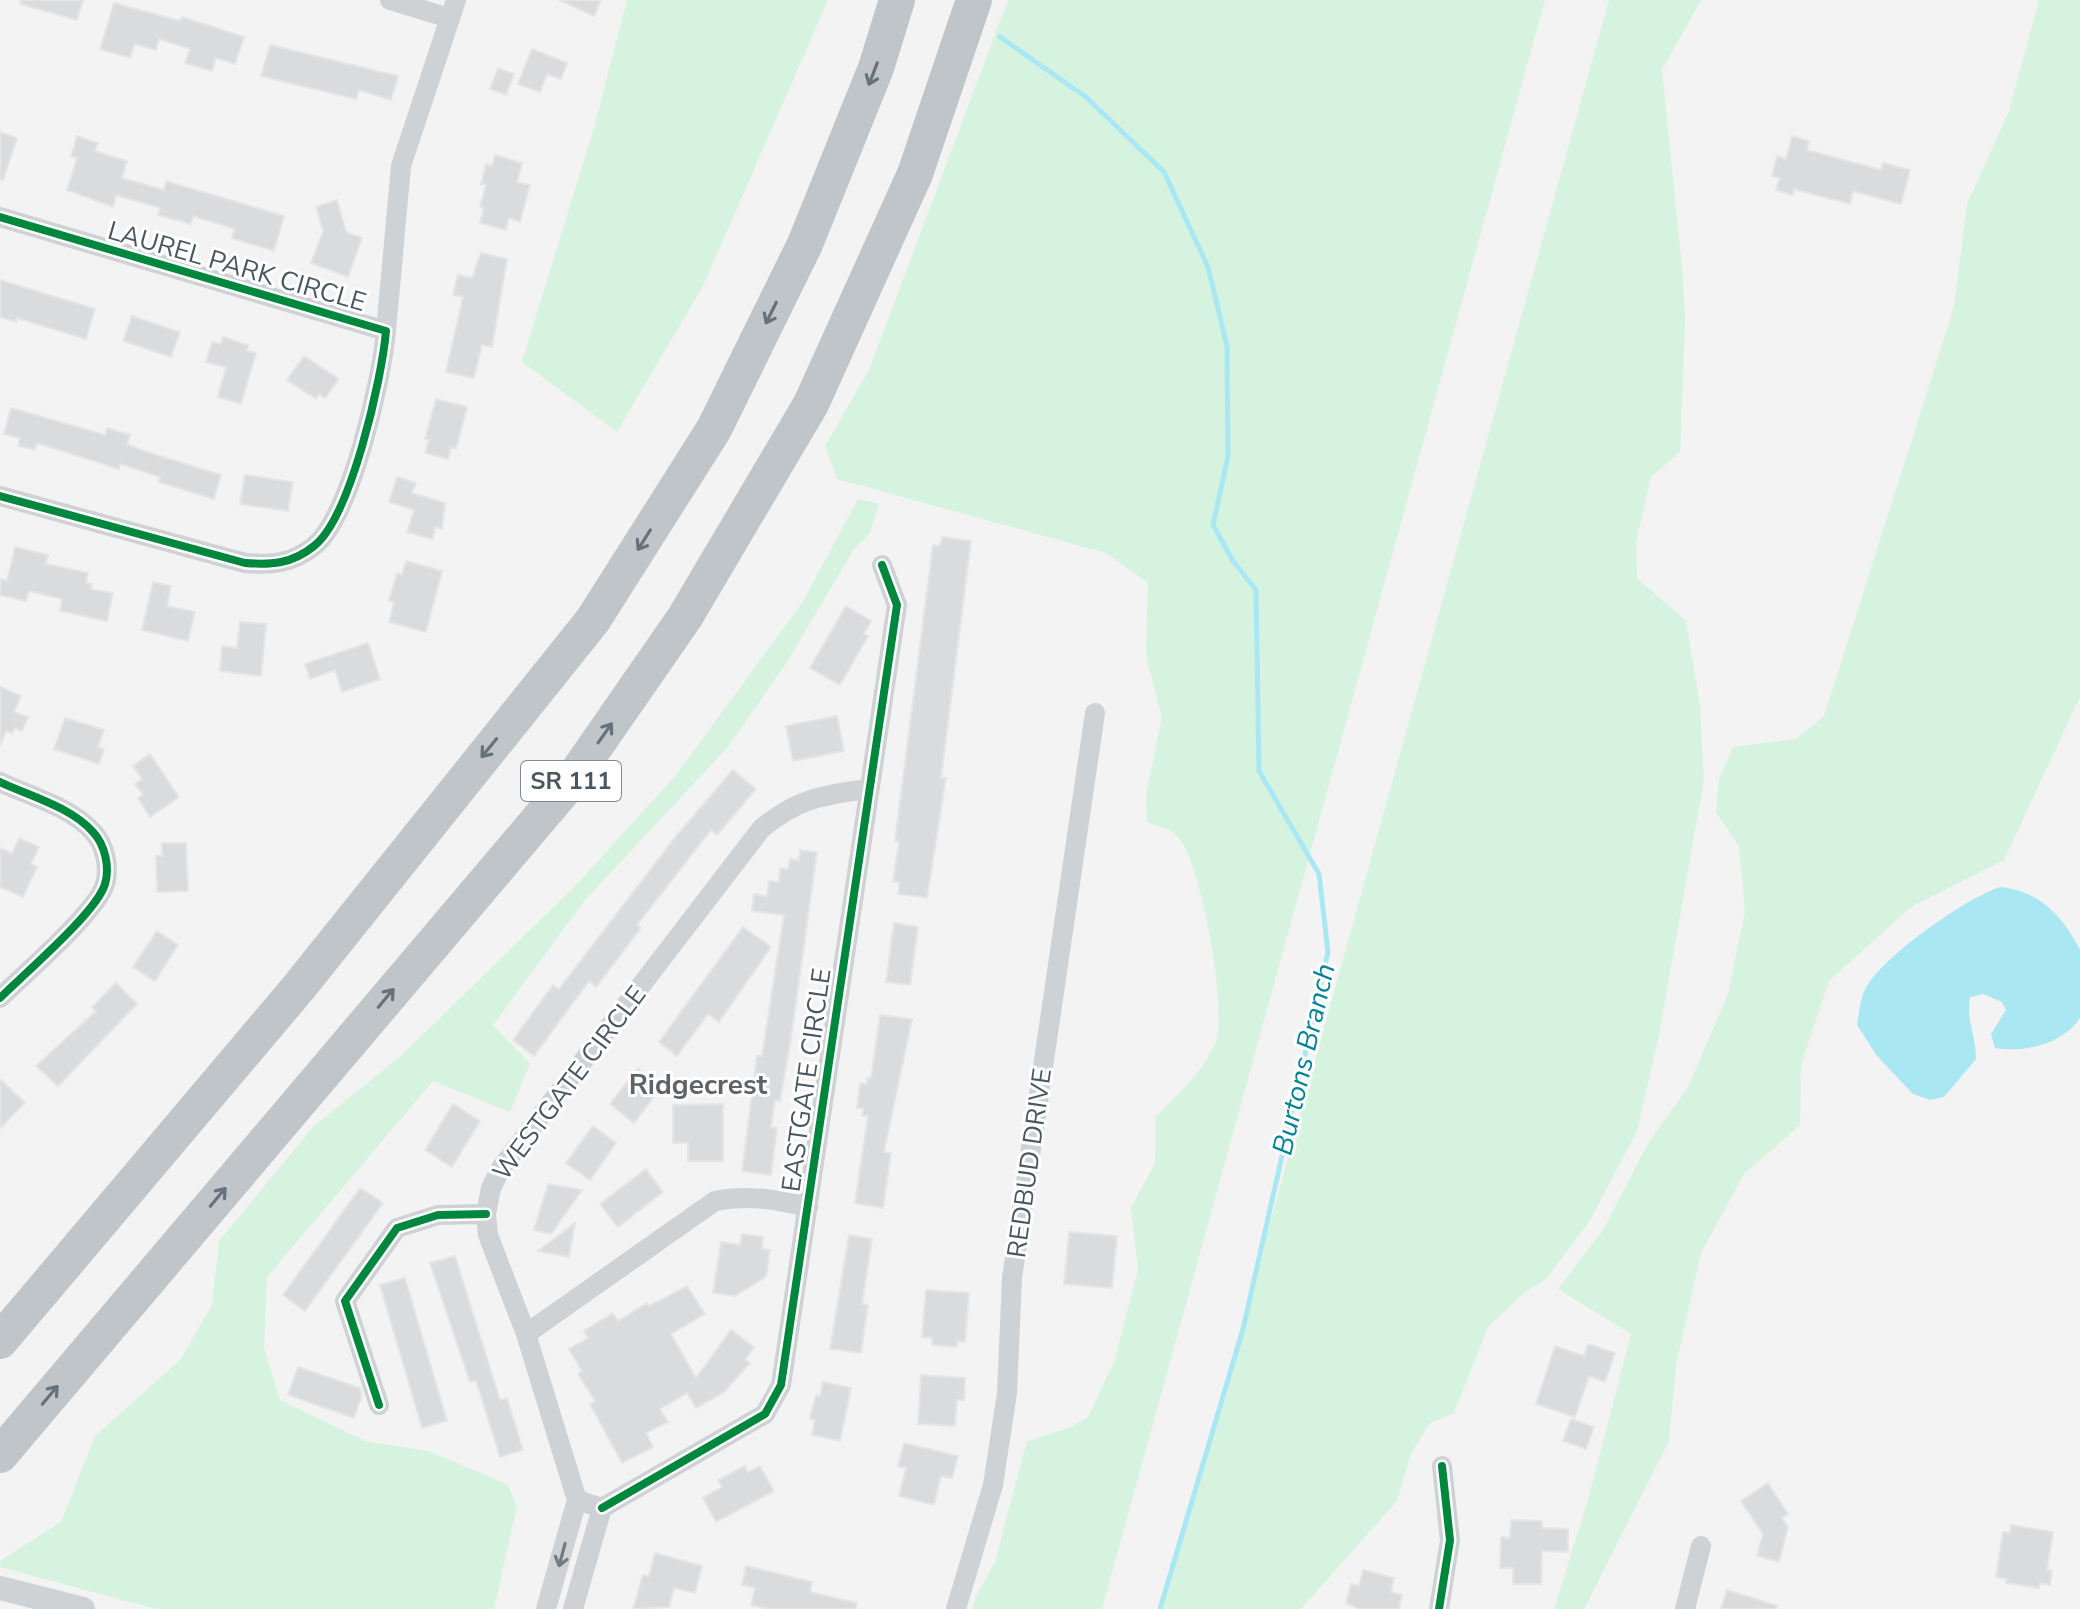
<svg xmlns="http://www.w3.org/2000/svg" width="2080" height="1609" font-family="'Nunito Sans',sans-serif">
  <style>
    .green { fill: #d6f3e0 }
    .water { fill: #a9e8f3 }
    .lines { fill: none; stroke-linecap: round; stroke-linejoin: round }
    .stream { stroke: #a9e8f3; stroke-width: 5 }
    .building { fill: #dadbdd; stroke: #e5e5e6; stroke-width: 2 }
    .minor { stroke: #ced2d4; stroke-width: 20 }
    .tertiary { stroke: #ced2d4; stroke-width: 24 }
    .motorway { stroke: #bfc5c9; stroke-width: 36 }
    .cycleway-casing { stroke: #fff; stroke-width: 13 }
    .cycleway { stroke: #00873e; stroke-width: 8 }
    .oneway { stroke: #66727b }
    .oneway2 { stroke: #707c84 }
    .labels { text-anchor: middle; stroke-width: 6; stroke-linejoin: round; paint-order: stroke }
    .shield { fill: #fff; stroke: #7f8990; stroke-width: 2 }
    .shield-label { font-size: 24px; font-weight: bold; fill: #485761 }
    .street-label { font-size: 26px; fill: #485761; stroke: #fff }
    .water-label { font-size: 28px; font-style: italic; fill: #048299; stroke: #fff }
    .neighbourhood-label { font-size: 28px; font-weight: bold; fill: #5e6368; stroke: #fff }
  </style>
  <rect width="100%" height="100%" fill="#f3f3f3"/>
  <path class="green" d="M 627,0 L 828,0 L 704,284 L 617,432 L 522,362 L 594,128 Z
    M 1008,0 L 1545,0 L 1102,1609 L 973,1609 L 975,1598 L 995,1562 L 1027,1441 L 1069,1428 L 1088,1417 L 1114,1362 L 1138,1270 L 1131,1208 L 1155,1163 L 1156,1116 C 1178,1095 1206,1069 1216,1040 C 1227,1008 1201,854 1175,834 C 1168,828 1155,826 1147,822 L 1146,795 L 1162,718 L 1146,656 L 1148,583 L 1106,553 L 837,479 L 825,446 L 869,370 Z
    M 1609,0 L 1701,0 L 1662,70 L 1683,277 L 1685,323 L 1680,452 L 1651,477 L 1636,542 L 1637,578 L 1686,621 L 1700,705 L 1704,780 L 1659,1035 L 1637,1131 L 1589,1222 L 1546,1279 L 1525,1292 L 1488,1327 L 1454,1413 L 1430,1423 L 1411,1454 L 1397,1501 L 1301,1609 L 1163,1609 Z
    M 2039,0 L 2080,0 L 2080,697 L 2004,860 L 1911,907 L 1829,981 L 1801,1065 L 1800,1125 L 1744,1174 L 1701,1253 L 1676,1365 L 1669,1441 L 1584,1609 L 1554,1609 L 1588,1500 L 1631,1334 L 1558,1289 L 1603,1230 L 1650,1140 L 1688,1087 L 1728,994 L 1745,912 L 1739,846 L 1716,812 L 1719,779 L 1733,747 L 1796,739 L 1824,716 L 1954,307 L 1967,204 L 2009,111 Z
    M 858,499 L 879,504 L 870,533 L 854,549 L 785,665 L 728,747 L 585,900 L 493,1025 L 530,1064 L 510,1112 L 433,1081 L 267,1277 L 264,1348 L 280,1400 L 365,1441 L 428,1451 L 507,1484 L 517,1506 L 494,1609 L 156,1609 L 0,1567 L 0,1561 L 61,1522 L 95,1436 L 180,1360 L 212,1305 L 219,1241 L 313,1127 L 403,1054 L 578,883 L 676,775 L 802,603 Z"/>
  <path class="water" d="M 2000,887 C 2038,890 2063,916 2080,950 L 2080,1018 C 2063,1044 2024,1053 1995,1048 L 1991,1034 L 2006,1010 L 2002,1002 L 1983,994 L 1970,997 C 1966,1021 1976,1036 1976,1059 L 1944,1097 L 1930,1100 L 1913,1094 L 1877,1056 L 1857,1025 C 1859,1014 1860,998 1866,988 C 1882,957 1966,898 2000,887 Z"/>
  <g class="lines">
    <path class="stream" d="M 1000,37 L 1086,97 L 1164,172 L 1208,267 L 1227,346 L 1228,456 L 1213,525 L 1233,561 L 1256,590 L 1259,771 L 1319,874 L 1328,952 L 1243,1329 L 1160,1609"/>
  </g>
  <path class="building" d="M 21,0 L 83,0 L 77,20 L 20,4 Z
    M 559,0 L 601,0 L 594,16 Z
    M 114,3 L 180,21 L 182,17 L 244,37 L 235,64 L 216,58 L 212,71 L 185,63 L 190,49 L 159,39 L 156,50 L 134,44 L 130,58 L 100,49 Z
    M 270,45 L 398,76 L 391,100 L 359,90 L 356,99 L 261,76 Z
    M 532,49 L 567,63 L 561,79 L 547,74 L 540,92 L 518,84 Z
    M 498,68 L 514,74 L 506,95 L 490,89 Z
    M 0,132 L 17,138 L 3,180 L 0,179 Z
    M 77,136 L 98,143 L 95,151 L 127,161 L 122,178 L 164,190 L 166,181 L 284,216 L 274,251 L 232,238 L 235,229 L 193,216 L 191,224 L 158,215 L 160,208 L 116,195 L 113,207 L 67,190 L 77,158 L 71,156 Z
    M 1792,136 L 1809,141 L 1807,150 L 1881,170 L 1883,163 L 1910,170 L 1901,204 L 1853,191 L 1850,204 L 1794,189 L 1793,195 L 1776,190 L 1780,178 L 1772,176 L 1777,156 L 1786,159 Z
    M 495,155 L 522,163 L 517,182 L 530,185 L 520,222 L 509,218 L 506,230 L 480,223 L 484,208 L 480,207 L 486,185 L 481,184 L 486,164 L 492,166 Z
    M 337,200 L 346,232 L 362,238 L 348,277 L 311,263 L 323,231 L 316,207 Z
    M 481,253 L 507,259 L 492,347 L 482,345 L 474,378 L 446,372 L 463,297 L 453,295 L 458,275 L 472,278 Z
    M 0,280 L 95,309 L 86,339 L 17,318 L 16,322 L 0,317 Z
    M 132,316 L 180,332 L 171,357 L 123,341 Z
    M 223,337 L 248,345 L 247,350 L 256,353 L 241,404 L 218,397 L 226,367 L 206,362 L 212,342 L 221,344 Z
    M 304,356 L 339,379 L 325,398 L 319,394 L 316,399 L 287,380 Z
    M 436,399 L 467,407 L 456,449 L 451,447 L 448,459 L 425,453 L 429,440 L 425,439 Z
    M 11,408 L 105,435 L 107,428 L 130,435 L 127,444 L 141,450 L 221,475 L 214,499 L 159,482 L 160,477 L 120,464 L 119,469 L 37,443 L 35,450 L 18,446 L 20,438 L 4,434 Z
    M 245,475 L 293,482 L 288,511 L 240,504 Z
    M 397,477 L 416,483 L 412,493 L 445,503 L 442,529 L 436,527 L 432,539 L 407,532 L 414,510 L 389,502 Z
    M 942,537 L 971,541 L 941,778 L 946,778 L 927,898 L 898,894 L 899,882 L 893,882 L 899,842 L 895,841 L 933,545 L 940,546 Z
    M 15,547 L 48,555 L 46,564 L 88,573 L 86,583 L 92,584 L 91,589 L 113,593 L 107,621 L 60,611 L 62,599 L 29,591 L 26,601 L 0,595 L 0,579 L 7,581 Z
    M 406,561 L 442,571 L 426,632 L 389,622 L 394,603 L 389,600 L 397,573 L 402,575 Z
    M 153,582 L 171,586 L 167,606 L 195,612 L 188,641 L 142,630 Z
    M 846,606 L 871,621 L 864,634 L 868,636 L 840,685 L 810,668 Z
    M 240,622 L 266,624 L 261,676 L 220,671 L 222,646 L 237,648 Z
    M 368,643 L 380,679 L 342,692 L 335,670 L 310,679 L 305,664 Z
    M 0,687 L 21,696 L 14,712 L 28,717 L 22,731 L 15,728 L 12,733 L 6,731 L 0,746 Z
    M 837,716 L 844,751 L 793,761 L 786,726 Z
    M 65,718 L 104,730 L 98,747 L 104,749 L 99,764 L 54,749 Z
    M 150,754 L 179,797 L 150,817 L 138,798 L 143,795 L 135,784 L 142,779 L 133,766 Z
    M 733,770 L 756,789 L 717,835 L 711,830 L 637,925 L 641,928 L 596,987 L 589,981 L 534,1056 L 513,1040 L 553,985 L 559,989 L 677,835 Z
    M 19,838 L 39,847 L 31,864 L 37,867 L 23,897 L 0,887 L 0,848 L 12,854 Z
    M 162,843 L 186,843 L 188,891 L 157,892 L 156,856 L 162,856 Z
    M 800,850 L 817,852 L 791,1038 L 780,1101 L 775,1100 L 771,1127 L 777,1128 L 771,1175 L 742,1171 L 757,1056 L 762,1056 L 784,915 L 752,911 L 754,894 L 767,896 L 769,881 L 779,882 L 780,868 L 788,869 L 790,859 L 799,861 Z
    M 894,923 L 918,927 L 910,985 L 886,982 Z
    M 743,927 L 771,947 L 719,1022 L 708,1014 L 677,1056 L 659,1042 Z
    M 157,931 L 178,945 L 155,981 L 133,967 Z
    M 116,983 L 137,1004 L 58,1086 L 36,1066 L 96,1011 L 92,1007 Z
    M 880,1015 L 912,1019 L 884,1152 L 891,1153 L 883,1208 L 855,1203 L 868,1116 L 862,1116 L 863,1108 L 857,1108 L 860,1083 L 867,1084 L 867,1078 L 871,1078 Z
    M 638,1068 L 662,1086 L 634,1123 L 610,1104 Z
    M 0,1079 L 25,1103 L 0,1128 Z
    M 453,1104 L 480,1121 L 452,1167 L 425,1150 Z
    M 723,1104 L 723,1161 L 688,1161 L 688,1143 L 673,1143 L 673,1105 Z
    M 593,1126 L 616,1143 L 590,1180 L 566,1163 Z
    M 646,1169 L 663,1192 L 618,1227 L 600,1204 Z
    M 548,1184 L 582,1190 L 551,1234 L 534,1230 Z
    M 360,1188 L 383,1203 L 305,1311 L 283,1295 Z
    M 575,1223 L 569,1257 L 538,1251 Z
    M 1069,1232 L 1117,1236 L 1112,1288 L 1064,1284 Z
    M 742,1234 L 763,1237 L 762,1249 L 770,1250 L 766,1277 L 735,1296 L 713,1293 L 721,1242 L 740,1245 Z
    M 849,1235 L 872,1239 L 862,1304 L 868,1305 L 861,1353 L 830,1349 Z
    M 455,1256 L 500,1400 L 507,1398 L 523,1450 L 500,1457 L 476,1380 L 470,1382 L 430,1263 Z
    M 405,1278 L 447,1421 L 422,1428 L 380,1285 Z
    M 687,1286 L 705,1314 L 671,1334 L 696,1378 L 731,1330 L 754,1347 L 745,1360 L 750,1363 L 723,1393 L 696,1408 L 687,1393 L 660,1409 L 668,1422 L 646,1433 L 653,1447 L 622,1463 L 590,1404 L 595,1401 L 578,1374 L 582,1371 L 569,1349 L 588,1338 L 584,1331 L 613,1313 L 618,1321 L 647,1303 L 649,1306 Z
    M 926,1290 L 969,1293 L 965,1342 L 957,1341 L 957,1347 L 932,1345 L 932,1338 L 922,1337 Z
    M 1588,1344 L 1615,1353 L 1605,1382 L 1589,1376 L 1575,1417 L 1536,1404 L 1555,1346 L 1584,1356 Z
    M 298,1367 L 360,1388 L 362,1395 L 354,1418 L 288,1395 Z
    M 921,1375 L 965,1378 L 964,1400 L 957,1400 L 955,1426 L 918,1424 Z
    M 823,1382 L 851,1388 L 840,1441 L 812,1435 L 815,1420 L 810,1419 L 816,1395 L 820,1396 Z
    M 1571,1419 L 1594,1427 L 1586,1449 L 1563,1441 Z
    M 904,1443 L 958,1456 L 952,1478 L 941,1476 L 934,1505 L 899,1496 L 906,1468 L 898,1466 Z
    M 745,1466 L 748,1472 L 760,1466 L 774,1491 L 716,1522 L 703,1498 L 722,1487 L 718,1480 Z
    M 1768,1483 L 1788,1514 L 1782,1518 L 1788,1527 L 1779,1562 L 1757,1556 L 1763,1534 L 1741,1501 Z
    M 1511,1520 L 1542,1521 L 1542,1528 L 1568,1529 L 1568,1552 L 1542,1551 L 1541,1584 L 1513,1584 L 1513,1568 L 1500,1568 L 1501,1537 L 1510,1538 Z
    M 2011,1525 L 2053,1532 L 2047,1570 L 2052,1571 L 2050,1585 L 2040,1583 L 2039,1588 L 2006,1583 L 2007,1579 L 1996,1577 L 2003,1532 L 2010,1533 Z
    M 655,1553 L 702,1566 L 695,1593 L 674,1588 L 669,1607 L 633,1609 L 643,1575 L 649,1576 Z
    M 746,1566 L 812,1582 L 810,1592 L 857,1603 L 856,1609 L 769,1609 L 751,1605 L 755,1588 L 742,1585 Z
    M 1363,1570 L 1394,1578 L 1391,1592 L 1402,1595 L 1399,1609 L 1358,1609 L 1346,1603 L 1351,1584 L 1359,1586 Z
    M 1727,1590 L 1777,1606 L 1776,1609 L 1721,1609 Z"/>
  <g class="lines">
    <path class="minor" d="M 390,0 L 449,18
      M 0,217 L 386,331 C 382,378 351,517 314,546 C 292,564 271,565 245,563 L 0,496
      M 386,331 L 401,166 L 456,0
      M 0,782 C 30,796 71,807 93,832 C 105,845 110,867 105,884 C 97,912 24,974 0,998
      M 526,1334 L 715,1201 C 748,1194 776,1200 808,1207
      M 379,1405 L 345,1301 L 397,1228 L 438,1215 L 486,1214
      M 602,1508 L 765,1414 L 781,1385 L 897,605 L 882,565
      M 602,1508 L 577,1500 L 526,1334 L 488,1235 L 486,1214 L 491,1188 L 501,1168 L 761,829 C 798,798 823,795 869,789
      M 546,1609 L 577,1500
      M 573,1609 L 602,1508
      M 956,1609 L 993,1485 L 1007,1393 L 1012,1278 L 1095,713
      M 1439,1609 L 1450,1540 L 1442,1466
      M 1685,1609 L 1701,1546"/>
    <path class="tertiary" d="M 0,1588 L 83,1609"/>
    <path class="motorway" d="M 0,1341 L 299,987 L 593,620 L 714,429 L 805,244 L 876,68 L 897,0
      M 0,1455 L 572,780 L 685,617 L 811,404 L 915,174 L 974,0"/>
    <defs>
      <path id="cycleway" d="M 0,217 L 386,331 C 382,378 351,517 314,546 C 292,564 271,565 245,563 L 0,496
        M 0,782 C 30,796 71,807 93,832 C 105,845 110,867 105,884 C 97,912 24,974 0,998
        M 379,1405 L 345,1301 L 397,1228 L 438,1215 L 486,1214
        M 602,1508 L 765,1414 L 781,1385 L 897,605 L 882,565
        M 1439,1609 L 1450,1540 L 1442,1466"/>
    </defs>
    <use href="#cycleway" class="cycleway-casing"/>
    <use href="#cycleway" class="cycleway"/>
  </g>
  <defs><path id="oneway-shaft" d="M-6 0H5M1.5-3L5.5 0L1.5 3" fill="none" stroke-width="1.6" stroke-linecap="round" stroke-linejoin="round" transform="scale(2)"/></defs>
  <g class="oneway">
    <use href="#oneway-shaft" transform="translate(873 74) rotate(111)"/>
    <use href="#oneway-shaft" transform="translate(771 313) rotate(116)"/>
    <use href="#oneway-shaft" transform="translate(644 540) rotate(122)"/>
    <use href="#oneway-shaft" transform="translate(605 733) rotate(-55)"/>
    <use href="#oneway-shaft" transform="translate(489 748) rotate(129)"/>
    <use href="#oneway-shaft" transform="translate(386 998) rotate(-50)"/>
    <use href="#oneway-shaft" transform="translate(218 1197) rotate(-50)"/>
    <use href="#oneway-shaft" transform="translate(50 1395) rotate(-50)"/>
  </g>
  <use class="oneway2" href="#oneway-shaft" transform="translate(562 1555) rotate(105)"/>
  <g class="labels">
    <rect class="shield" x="521" y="761" width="100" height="40" rx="6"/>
    <g class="shield-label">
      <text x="571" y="789">SR 111</text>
    </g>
    <g class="street-label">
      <text transform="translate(237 266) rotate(16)" y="9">LAUREL PARK CIRCLE</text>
      <text transform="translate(806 1080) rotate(-82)" y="9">EASTGATE CIRCLE</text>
      <text transform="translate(569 1083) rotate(-53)" y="9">WESTGATE CIRCLE</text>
      <text transform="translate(1029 1163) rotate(-82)" y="9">REDBUD DRIVE</text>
    </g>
    <g class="water-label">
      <text transform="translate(1303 1059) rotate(-77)" y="10">Burtons Branch</text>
    </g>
    <g class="neighbourhood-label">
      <text x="698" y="1094">Ridgecrest</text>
    </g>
  </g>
</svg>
